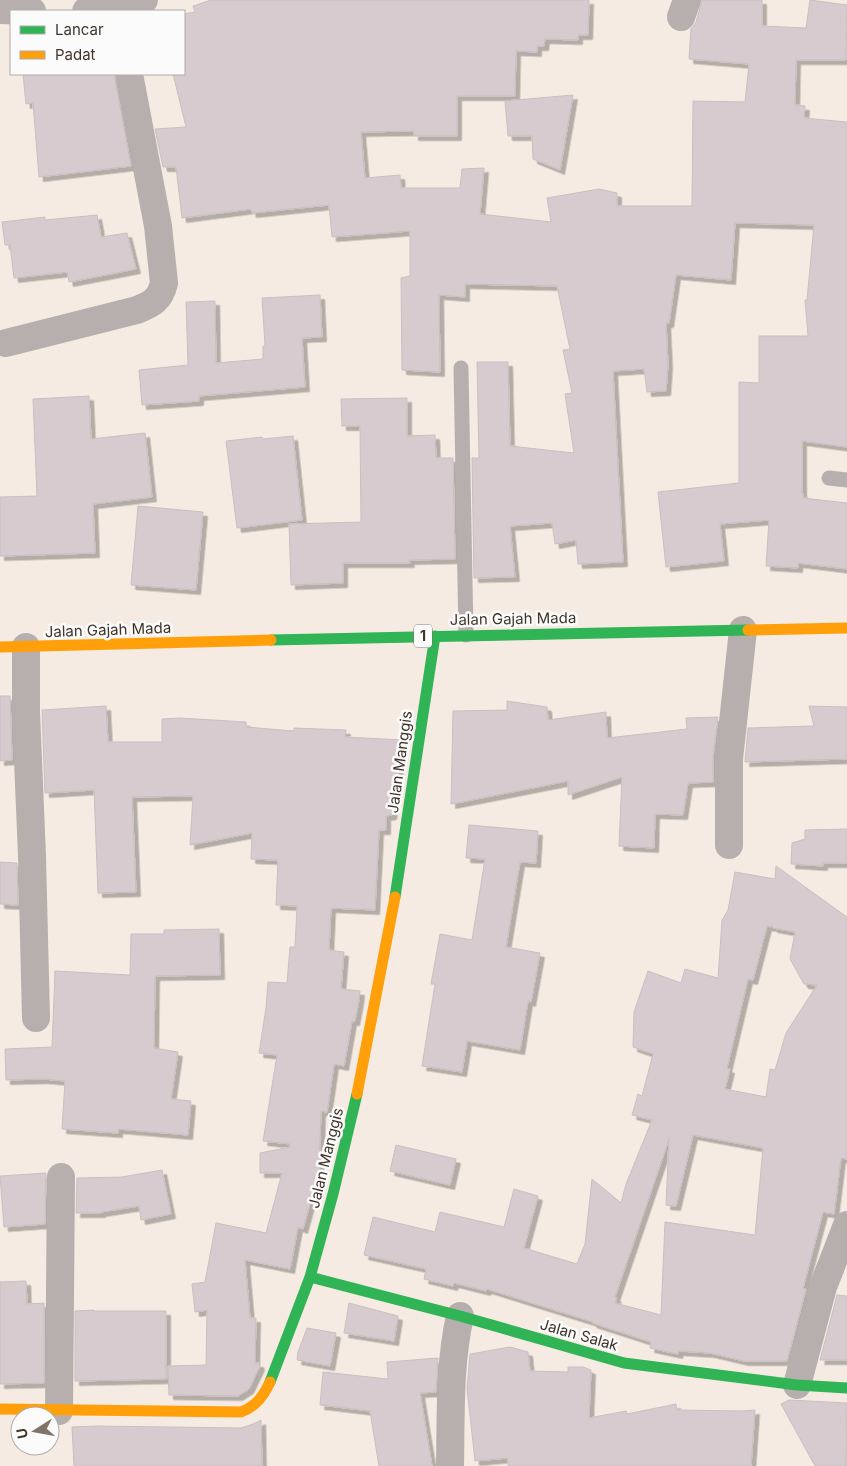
<svg xmlns="http://www.w3.org/2000/svg" width="847" height="1466" font-family="Inter,sans-serif">
  <style>
    .building { fill: #d8cbd0; stroke: #c9bfc0; fill-rule: evenodd; filter: url(#shadow) }
    .lines { fill: none; stroke-linecap: round; stroke-linejoin: round }
    .lane { stroke: #b6afae; stroke-width: 15 }
    .street { stroke: #b6afae; stroke-width: 28 }
    .fast { stroke: #30b455; stroke-width: 11 }
    .slow { stroke: #ff9f0a; stroke-width: 11 }
    .labels { text-anchor: middle; stroke-width: 5; stroke-linejoin: round; paint-order: stroke }
    .shield { fill: #fbfbfb; stroke: #787068; stroke-width: 1 }
    .shield-label { font-size: 14px; font-weight: bold; fill: #403429 }
    .street-label { font-size: 15px; fill: #403429; stroke: #fbfbfb }
  </style>
  <defs>
    <filter id="shadow"><feDropShadow dx="4.5" dy="4.5" stdDeviation="0" flood-color="#0004"/></filter>
  </defs>
  <rect width="100%" height="100%" fill="#f6ebe2"/>
  <path class="building" d="M 211,0 L 589,0 L 588,35 L 578,35 L 578,40 L 545,39 L 544,46 L 537,46 L 537,52 L 516,51 L 515,96 L 457,96 L 457,136 L 414,136 L 414,131 L 361,132 L 365,178 L 400,175 L 401,188 L 460,188 L 462,169 L 484,168 L 480,214 L 551,222 L 547,198 L 599,189 L 617,193 L 617,206 L 692,206 L 693,101 L 745,102 L 749,64 L 689,59 L 691,29 L 696,22 L 702,0 L 762,0 L 762,26 L 806,28 L 810,0 L 847,5 L 846,60 L 796,60 L 795,105 L 805,106 L 804,118 L 847,122 L 847,447 L 802,441 L 802,493 L 803,493 L 803,498 L 847,503 L 847,569 L 798,563 L 798,568 L 766,566 L 769,520 L 720,524 L 724,561 L 666,567 L 658,492 L 739,483 L 739,382 L 759,383 L 759,336 L 808,336 L 805,300 L 807,300 L 814,225 L 735,223 L 731,280 L 676,275 L 669,323 L 666,323 L 668,364 L 666,391 L 647,392 L 644,369 L 613,371 L 623,562 L 578,564 L 576,540 L 555,544 L 552,523 L 510,526 L 515,577 L 474,578 L 472,458 L 479,458 L 477,362 L 508,362 L 510,446 L 574,453 L 565,394 L 572,393 L 563,350 L 570,349 L 557,286 L 465,284 L 465,297 L 439,295 L 440,372 L 402,370 L 401,278 L 410,276 L 410,231 L 332,237 L 329,205 L 252,213 L 251,209 L 182,218 L 176,167 L 163,167 L 155,129 L 186,127 L 173,74 L 184,74 L 184,14 L 195,12 L 193,6 Z
    M 23,74 L 114,74 L 131,166 L 39,177 L 33,103 L 26,104 Z
    M 573,95 L 560,170 L 533,159 L 532,136 L 508,136 L 505,101 Z
    M 97,215 L 101,237 L 127,233 L 136,269 L 69,282 L 67,272 L 14,278 L 10,245 L 5,245 L 2,222 L 45,217 L 45,220 Z
    M 320,295 L 322,337 L 302,338 L 305,387 L 199,396 L 199,401 L 142,405 L 139,370 L 188,365 L 186,302 L 215,301 L 216,363 L 263,359 L 263,346 L 265,346 L 262,298 Z
    M 89,396 L 91,439 L 145,433 L 152,497 L 93,504 L 95,553 L 0,556 L 0,497 L 37,496 L 33,399 Z
    M 407,398 L 407,436 L 435,435 L 436,458 L 453,458 L 455,559 L 409,560 L 410,563 L 343,563 L 343,583 L 291,585 L 289,524 L 361,522 L 360,426 L 342,426 L 341,399 Z
    M 293,436 L 302,520 L 237,528 L 226,441 L 262,437 L 263,439 Z
    M 138,506 L 203,512 L 196,590 L 131,585 Z
    M 0,696 L 10,696 L 12,760 L 0,761 Z
    M 507,701 L 547,707 L 548,720 L 606,712 L 607,738 L 687,729 L 686,718 L 718,717 L 713,757 L 713,782 L 688,783 L 683,815 L 655,814 L 654,848 L 619,846 L 622,777 L 568,795 L 568,781 L 451,804 L 453,711 L 507,710 Z
    M 106,706 L 108,742 L 162,742 L 162,719 L 180,718 L 246,722 L 246,727 L 294,731 L 294,728 L 346,730 L 345,737 L 403,740 L 392,815 L 386,816 L 386,830 L 379,830 L 375,910 L 331,908 L 329,950 L 344,952 L 341,989 L 360,991 L 359,1000 L 355,1021 L 352,1021 L 344,1066 L 334,1064 L 327,1112 L 321,1111 L 319,1171 L 303,1229 L 298,1227 L 290,1269 L 245,1260 L 250,1318 L 256,1318 L 255,1363 L 259,1363 L 260,1366 L 249,1389 L 238,1396 L 169,1395 L 168,1366 L 206,1365 L 207,1310 L 195,1312 L 192,1284 L 205,1282 L 216,1223 L 266,1233 L 282,1173 L 260,1173 L 260,1153 L 290,1147 L 290,1144 L 263,1141 L 277,1055 L 259,1053 L 266,1008 L 268,982 L 287,983 L 290,947 L 295,947 L 297,906 L 276,905 L 278,860 L 251,859 L 252,833 L 190,845 L 193,796 L 132,797 L 136,892 L 98,893 L 94,790 L 45,793 L 42,710 Z
    M 809,706 L 847,707 L 847,759 L 745,762 L 748,728 L 814,726 Z
    M 469,825 L 538,831 L 536,863 L 520,862 L 506,947 L 540,953 L 531,1002 L 528,1001 L 520,1050 L 467,1041 L 462,1072 L 422,1066 L 435,984 L 431,984 L 440,934 L 472,940 L 485,859 L 466,858 Z
    M 847,829 L 847,863 L 823,863 L 823,866 L 791,864 L 792,843 L 805,839 L 805,830 Z
    M 0,862 L 17,863 L 18,905 L 0,904 Z
    M 776,866 L 847,917 L 847,1159 L 841,1158 L 834,1214 L 823,1212 L 803,1288 L 806,1289 L 787,1361 L 744,1361 L 710,1353 L 679,1351 L 678,1354 L 650,1348 L 651,1342 L 592,1323 L 593,1322 L 487,1289 L 486,1291 L 454,1283 L 453,1286 L 424,1279 L 426,1269 L 364,1255 L 373,1217 L 435,1232 L 440,1212 L 504,1227 L 514,1189 L 538,1196 L 524,1248 L 577,1264 L 585,1244 L 592,1179 L 621,1203 L 626,1184 L 652,1120 L 632,1115 L 638,1094 L 642,1096 L 653,1054 L 633,1047 L 634,1012 L 648,971 L 681,983 L 685,969 L 718,978 L 722,920 L 728,910 L 735,872 L 775,879 ZM 771,925 L 773,928 L 795,932 L 790,959 L 804,984 L 817,985 L 786,1033 L 775,1070 L 770,1069 L 766,1097 L 725,1089 L 730,1069 L 727,1068 L 748,979 L 753,980 L 767,926 L 771,927 ZM 693,1135 L 763,1148 L 755,1235 L 665,1222 L 661,1315 L 615,1303 L 617,1298 L 615,1297 L 669,1139 L 666,1205 L 676,1206 Z
    M 219,929 L 220,975 L 155,976 L 154,1048 L 178,1052 L 171,1099 L 191,1101 L 188,1135 L 118,1129 L 118,1133 L 62,1129 L 65,1081 L 43,1079 L 6,1080 L 5,1049 L 52,1047 L 55,971 L 130,975 L 131,934 L 164,934 L 164,930 Z
    M 396,1145 L 456,1159 L 450,1185 L 390,1171 Z
    M 162,1170 L 171,1214 L 141,1220 L 139,1206 L 101,1212 L 101,1213 L 76,1213 L 77,1178 L 122,1177 Z
    M 46,1173 L 45,1224 L 4,1227 L 0,1176 Z
    M 26,1281 L 27,1304 L 44,1303 L 44,1383 L 0,1384 L 0,1282 Z
    M 837,1295 L 847,1296 L 847,1360 L 820,1360 Z
    M 349,1303 L 398,1316 L 394,1341 L 344,1333 Z
    M 94,1310 L 94,1311 L 166,1311 L 166,1379 L 75,1381 L 75,1311 Z
    M 307,1328 L 336,1333 L 330,1366 L 297,1360 L 298,1352 Z
    M 510,1347 L 528,1352 L 530,1371 L 568,1372 L 568,1367 L 583,1367 L 591,1370 L 589,1418 L 626,1411 L 627,1414 L 676,1404 L 677,1410 L 742,1411 L 755,1410 L 751,1466 L 508,1466 L 508,1458 L 475,1461 L 467,1389 L 470,1354 Z
    M 438,1358 L 436,1392 L 420,1393 L 432,1466 L 379,1466 L 370,1411 L 320,1405 L 323,1372 L 388,1379 L 387,1362 Z
    M 789,1400 L 847,1403 L 846,1466 L 815,1466 L 781,1404 Z
    M 261,1420 L 262,1466 L 74,1466 L 72,1427 L 97,1426 L 241,1428 L 253,1424 Z"/>
  <g class="lines">
    <path class="lane" d="M 461,368 L 466,635
      M 829,478 L 847,480"/>
    <path class="street" d="M 0,10 L 32,11
      M 86,11 L 116,8 L 144,0
      M 681,17 L 687,0
      M 6,343 L 137,310 C 152,304 160,300 164,283 L 158,226 L 129,74
      M 26,647 L 26,712 L 32,856 L 36,1018
      M 729,845 L 729,759 L 743,630
      M 797,1385 L 823,1287 L 847,1225
      M 59,1411 L 61,1177
      M 450,1466 C 451,1415 449,1365 460,1316"/>
    <path class="fast" d="M 271,640 L 748,630
      M 395,897 L 435,636
      M 310,1277 L 460,1316 L 624,1363 L 797,1385 L 847,1388
      M 270,1382 L 310,1277 L 333,1194 L 357,1094"/>
    <path class="slow" d="M 748,630 L 847,628
      M 0,647 L 271,640
      M 357,1094 L 395,897
      M 0,1409 L 241,1412 C 256,1406 263,1397 270,1382"/>
  </g>
  <g class="labels">
    <rect class="shield" x="414" y="624.5" width="18" height="23" rx="4"/>
    <g class="shield-label">
      <text x="423" y="641">1</text>
    </g>
    <g class="street-label">
      <text transform="translate(513 619) rotate(-1)" y="5">Jalan Gajah Mada</text>
      <text transform="translate(108 630) rotate(-2)" y="5">Jalan Gajah Mada</text>
      <text transform="translate(400 762) rotate(-82)" y="5">Jalan Manggis</text>
      <text transform="translate(326 1158) rotate(-76)" y="5">Jalan Manggis</text>
      <text transform="translate(579 1335) rotate(16)" y="5">Jalan Salak</text>
    </g>
  </g>
  <rect x="10" y="10" width="175" height="65" fill="#fbfbfb" stroke="#b0aba7"/>
  <rect x="20" y="26" width="25" height="8" fill="#30b455" stroke="#b0aba7"/>
  <text x="55" y="35" font-size="15" fill="#403429">Lancar</text>
  <rect x="20" y="51" width="25" height="8" fill="#ff9f0a" stroke="#b0aba7"/>
  <text x="55" y="60" font-size="15" fill="#403429">Padat</text>
  <g transform="translate(35 1431) rotate(259)"><circle r="24" fill="#fbfbfb" stroke="#b0aba7"/>
  <path d="M0-4L9 19L0 12L-9 19Z" fill="#80746a"/>
  <text y="-8" font-size="14" font-weight="bold" text-anchor="middle" fill="#403429">U</text>
  </g>
</svg>
